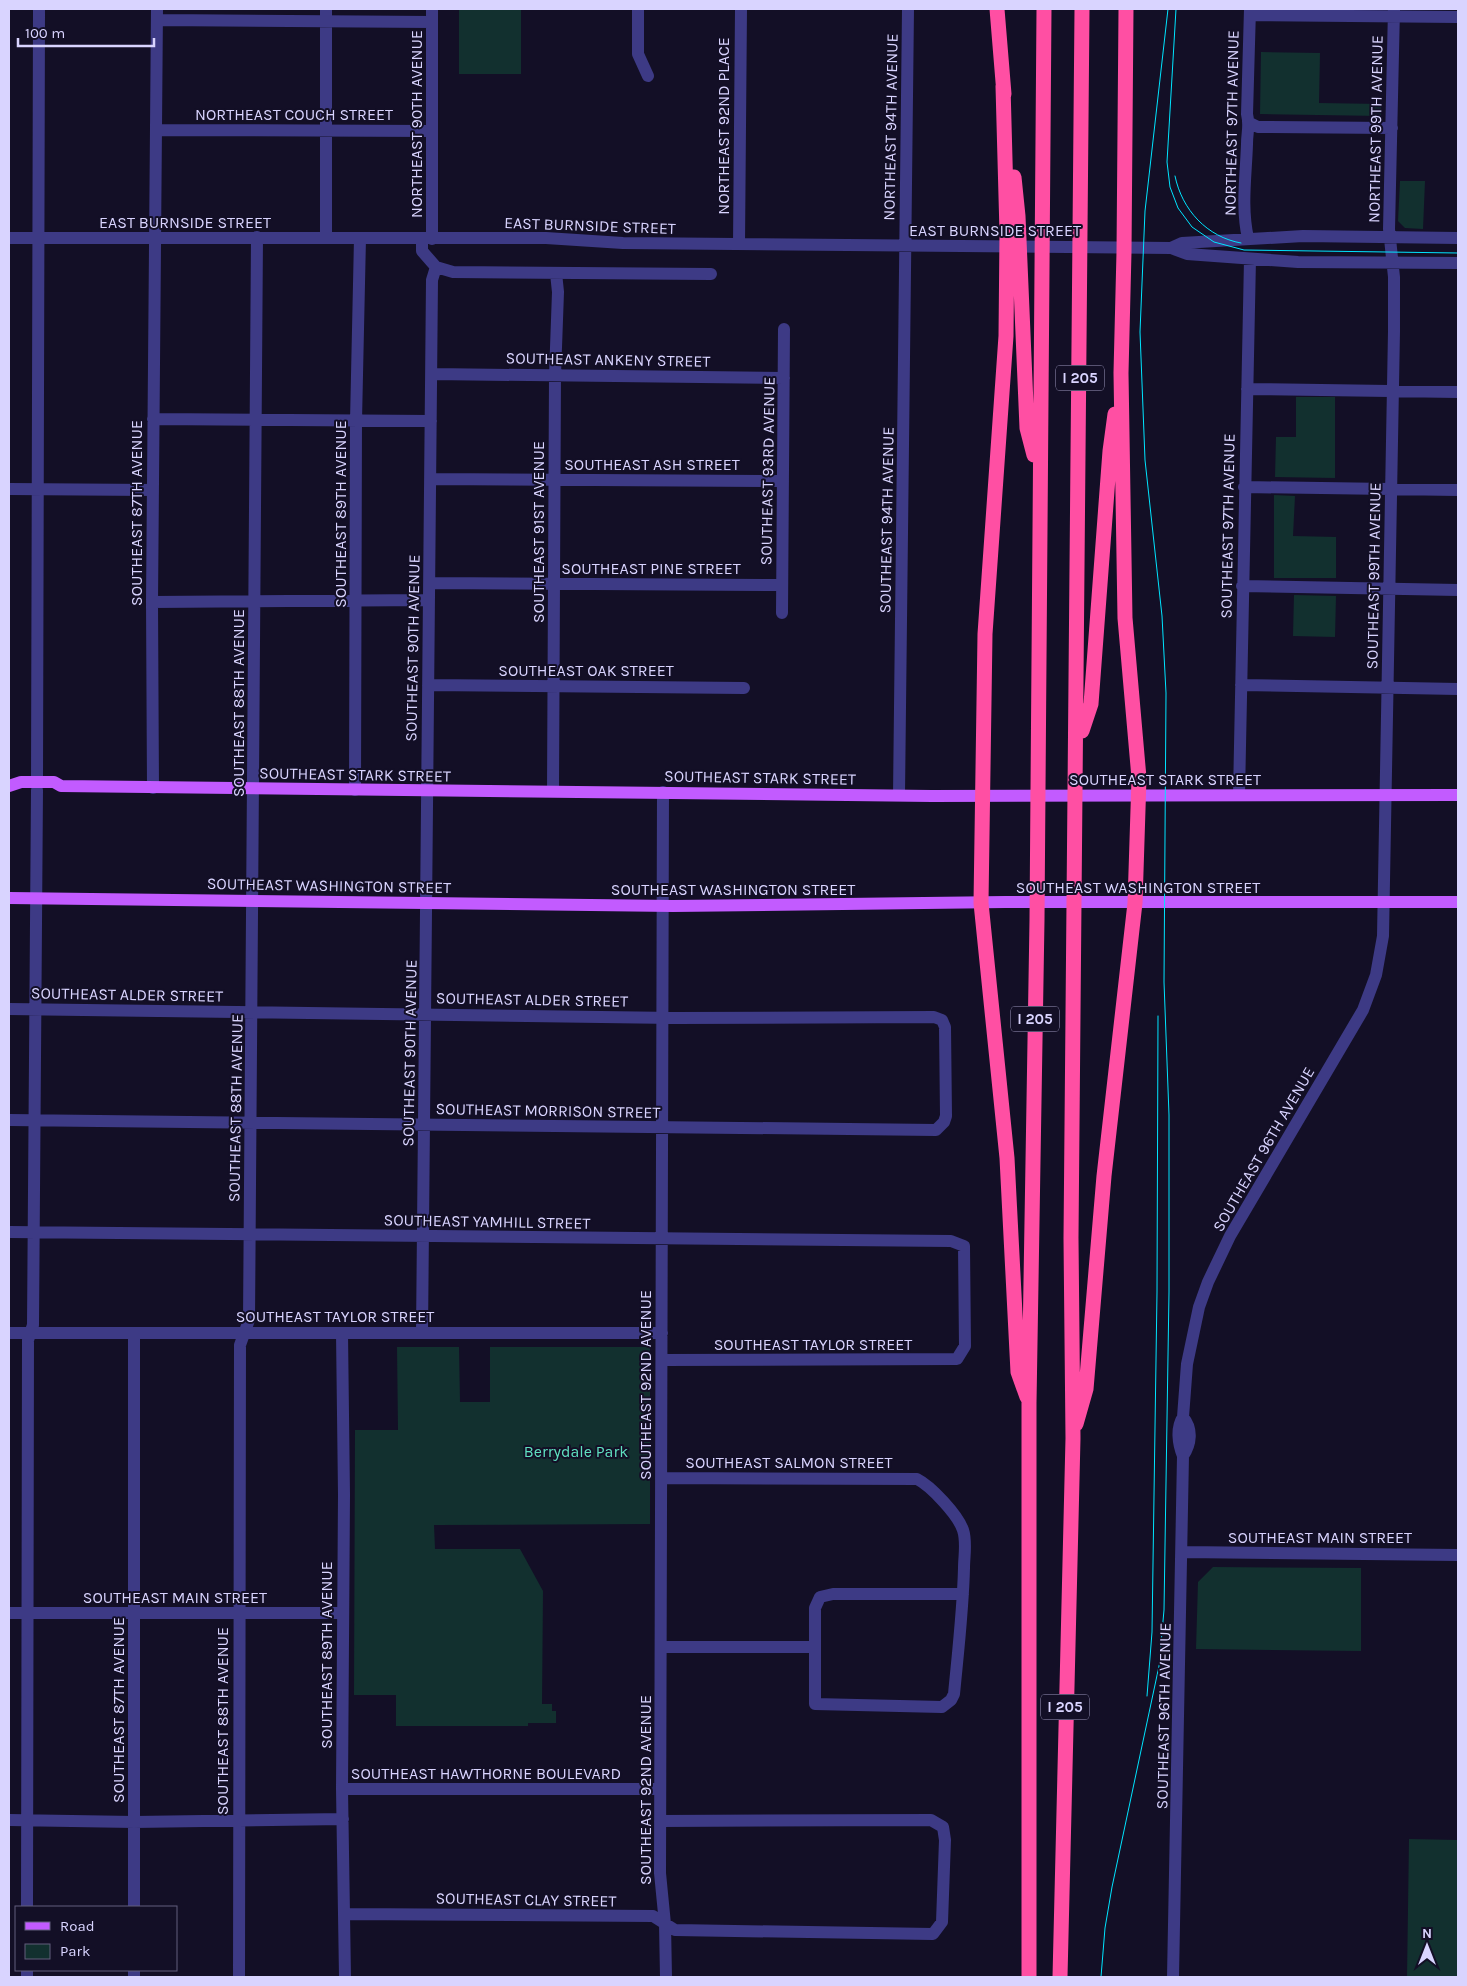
<svg xmlns="http://www.w3.org/2000/svg" width="1467" height="1986" font-family="Karla,sans-serif">
  <style>
    .green { fill: #12302f }
    .lines { fill: none; stroke-linecap: round; stroke-linejoin: round }
    .minor { stroke: #3d3a85; stroke-width: 12 }
    .major { stroke: #c25bff; stroke-width: 12 }
    .highway { stroke: #ff4fa3; stroke-width: 15 }
    .tram { stroke: #00e5ff; stroke-width: 1 }
    .labels { text-anchor: middle; stroke-width: 4; stroke-linejoin: round; paint-order: stroke }
    .shield { fill: #130f26; stroke: #9e99be; stroke-width: 1 }
    .shield-label { font-size: 15px; font-weight: bold; fill: #d9d4ff }
    .street-label { font-size: 16px; fill: #d9d4ff; stroke: #130f26 }
    .park-label { font-size: 16px; fill: #5fe0c0; stroke: #130f26 }
  </style>
  <rect width="100%" height="100%" fill="#130f26"/>
  <path class="green" d="M 459,9 L 521,9 L 521,74 L 459,74 Z
    M 1261,52 L 1320,53 L 1319,103 L 1381,104 L 1381,116 L 1260,114 Z
    M 1400,181 L 1425,181 L 1423,229 L 1405,228 L 1398,221 Z
    M 1296,397 L 1335,397 L 1335,478 L 1275,477 L 1276,437 L 1296,437 Z
    M 1274,495 L 1295,496 L 1293,536 L 1336,537 L 1336,578 L 1274,578 Z
    M 1294,595 L 1336,596 L 1335,637 L 1293,636 Z
    M 397,1347 L 459,1347 L 460,1402 L 490,1402 L 490,1347 L 650,1347 L 650,1524 L 434,1525 L 435,1549 L 520,1549 L 543,1591 L 542,1704 L 552,1704 L 552,1711 L 556,1711 L 556,1723 L 528,1723 L 528,1726 L 396,1726 L 396,1695 L 354,1695 L 355,1430 L 398,1430 Z
    M 1213,1567 L 1361,1568 L 1361,1651 L 1196,1649 L 1198,1582 Z
    M 1409,1839 L 1458,1840 L 1458,1977 L 1407,1977 Z"/>
  <g class="lines">
    <path class="minor" d="M 432,9 L 432,239
      M 638,9 L 638,54 L 648,76
      M 1250,15 L 1458,17
      M 157,20 L 432,22
      M 1250,123 L 1258,127 L 1392,128
      M 157,130 L 431,131
      M 9,238 L 546,238 L 623,243 L 1171,248 L 1187,254 L 1298,262 L 1458,263
      M 326,238 L 326,9
      M 1248,238 C 1241,208 1246,175 1247,144 C 1247,132 1250,126 1247,114 L 1250,9
      M 422,239 L 422,251 L 436,267
      M 739,244 L 741,9
      M 1171,248 L 1182,243 L 1303,236 L 1458,238
      M 436,267 L 453,272 L 711,274
      M 432,374 L 784,378
      M 1247,389 L 1458,392
      M 153,419 L 431,421
      M 431,479 L 783,481
      M 1244,487 L 1458,490
      M 9,489 L 152,490
      M 430,583 L 782,585
      M 1242,586 L 1458,590
      M 152,602 L 428,600
      M 782,613 L 784,329
      M 428,685 L 744,688
      M 1241,685 L 1458,689
      M 37,782 L 39,9
      M 153,788 L 152,602 L 157,9
      M 355,790 L 356,421 L 360,238
      M 553,791 L 555,375 L 558,292 L 556,273
      M 663,792 L 660,1873 L 665,1924 L 666,1977
      M 899,795 L 908,9
      M 1239,795 L 1250,259
      M 9,1009 L 675,1018 L 934,1017 L 942,1020 L 945,1027 L 946,1116 L 944,1122 L 936,1130 L 9,1120
      M 9,1232 L 951,1241 L 964,1246 L 965,1346 L 957,1359 L 662,1360
      M 9,1333 L 662,1333
      M 342,1333 L 344,1495 L 342,1789 L 345,1977
      M 422,1333 L 432,280 L 436,267
      M 1183,1456 C 1191,1444 1193,1429 1183,1417
      M 661,1478 L 917,1479 C 931,1486 958,1515 963,1530 C 967,1542 964,1556 964,1568 C 963,1610 958,1652 954,1694 L 951,1700 L 942,1707 L 815,1704 L 815,1608 L 820,1597 L 833,1594 L 963,1594
      M 1183,1552 L 1458,1555
      M 9,1613 L 342,1613
      M 661,1647 L 814,1647
      M 342,1789 L 660,1789
      M 9,1820 L 134,1822 L 343,1819
      M 27,1907 L 28,1340 L 33,1325 L 37,790
      M 134,1907 L 134,1333
      M 345,1914 L 653,1916 L 675,1930 L 933,1934 L 942,1922 L 945,1840 L 943,1827 L 931,1820 L 660,1821
      M 134,1970 L 134,1977
      M 27,1977 L 27,1970
      M 239,1977 L 240,1345 L 249,1320 L 257,237
      M 1173,1977 L 1183,1456 C 1178,1444 1176,1428 1183,1417 L 1187,1364 L 1199,1307 L 1208,1282 L 1230,1236 L 1363,1010 L 1376,975 L 1383,936 L 1394,331 L 1394,277 L 1389,229 L 1394,9"/>
    <path class="major" d="M 9,786 L 21,782 L 54,782 L 61,786 L 932,796 L 1458,795
      M 9,898 L 673,906 L 1005,902 L 1458,902"/>
    <path class="highway" d="M 997,9 L 1004,94
      M 1003,86 L 1007,233 L 1006,336 L 985,634 L 981,903 L 1007,1158 L 1018,1372 L 1027,1397
      M 1014,177 L 1018,216 L 1027,428 L 1034,455
      M 1082,731 L 1091,704 L 1110,451 L 1115,414
      M 1076,1424 L 1086,1389 L 1104,1176 L 1135,903 L 1139,778 L 1125,618 L 1121,373 L 1124,252 L 1126,9
      M 1029,1977 L 1029,1403 L 1037,920 L 1044,9
      M 1060,1977 L 1073,1438 L 1071,1238 L 1082,9"/>
    <path class="tram" d="M 1176,9 L 1167,162 L 1170,187 L 1178,208 L 1192,227 L 1214,242 L 1244,250 L 1458,253
      M 1175,176 C 1182,210 1207,237 1241,243
      M 1147,1696 L 1152,1632 L 1157,1292 L 1158,1016
      M 1101,1977 L 1105,1928 L 1112,1887 L 1159,1666 L 1164,1610 L 1169,1292 L 1169,1115 L 1164,982 L 1166,693 L 1162,616 L 1145,460 L 1140,332 L 1145,211 L 1168,9"/>
  </g>
  <g class="labels">
    <g class="shield">
      <rect x="1056" y="365.5" width="48" height="25" rx="4"/>
      <rect x="1011" y="1006.5" width="48" height="25" rx="4"/>
      <rect x="1041" y="1694.5" width="48" height="25" rx="4"/>
    </g>
    <g class="shield-label">
      <text x="1080" y="383">I 205</text>
      <text x="1035" y="1024">I 205</text>
      <text x="1065" y="1712">I 205</text>
    </g>
    <g class="street-label">
      <text x="294" y="120">NORTHEAST COUCH STREET</text>
      <text transform="translate(1231 123) rotate(-89)" y="6">NORTHEAST 97TH AVENUE</text>
      <text transform="translate(416 124) rotate(-90)" y="6">NORTHEAST 90TH AVENUE</text>
      <text transform="translate(723 126) rotate(-90)" y="6">NORTHEAST 92ND PLACE</text>
      <text transform="translate(890 127) rotate(-89)" y="6">NORTHEAST 94TH AVENUE</text>
      <text transform="translate(1375 129) rotate(-89)" y="6">NORTHEAST 99TH AVENUE</text>
      <text x="185" y="228">EAST BURNSIDE STREET</text>
      <text transform="translate(590 225) rotate(2)" y="6">EAST BURNSIDE STREET</text>
      <text x="995" y="236">EAST BURNSIDE STREET</text>
      <text transform="translate(608 359) rotate(1)" y="6">SOUTHEAST ANKENY STREET</text>
      <text x="652" y="470">SOUTHEAST ASH STREET</text>
      <text transform="translate(767 471) rotate(-89)" y="6">SOUTHEAST 93RD AVENUE</text>
      <text transform="translate(136 513) rotate(-90)" y="6">SOUTHEAST 87TH AVENUE</text>
      <text transform="translate(340 514) rotate(-90)" y="6">SOUTHEAST 89TH AVENUE</text>
      <text transform="translate(886 520) rotate(-89)" y="6">SOUTHEAST 94TH AVENUE</text>
      <text transform="translate(1227 526) rotate(-89)" y="6">SOUTHEAST 97TH AVENUE</text>
      <text transform="translate(538 532) rotate(-90)" y="6">SOUTHEAST 91ST AVENUE</text>
      <text x="651" y="574">SOUTHEAST PINE STREET</text>
      <text transform="translate(1373 576) rotate(-89)" y="6">SOUTHEAST 99TH AVENUE</text>
      <text transform="translate(412 648) rotate(-89)" y="6">SOUTHEAST 90TH AVENUE</text>
      <text x="586" y="676">SOUTHEAST OAK STREET</text>
      <text transform="translate(238 703) rotate(-90)" y="6">SOUTHEAST 88TH AVENUE</text>
      <text transform="translate(355 774) rotate(1)" y="6">SOUTHEAST STARK STREET</text>
      <text transform="translate(760 777) rotate(1)" y="6">SOUTHEAST STARK STREET</text>
      <text x="1165" y="785">SOUTHEAST STARK STREET</text>
      <text transform="translate(329 885) rotate(1)" y="6">SOUTHEAST WASHINGTON STREET</text>
      <text x="1138" y="893">SOUTHEAST WASHINGTON STREET</text>
      <text x="733" y="895">SOUTHEAST WASHINGTON STREET</text>
      <text transform="translate(127 994) rotate(1)" y="6">SOUTHEAST ALDER STREET</text>
      <text transform="translate(532 999) rotate(1)" y="6">SOUTHEAST ALDER STREET</text>
      <text transform="translate(409 1053) rotate(-89)" y="6">SOUTHEAST 90TH AVENUE</text>
      <text transform="translate(235 1108) rotate(-89)" y="6">SOUTHEAST 88TH AVENUE</text>
      <text transform="translate(548 1110) rotate(1)" y="6">SOUTHEAST MORRISON STREET</text>
      <text transform="translate(1263 1149) rotate(-60)" y="6">SOUTHEAST 96TH AVENUE</text>
      <text transform="translate(487 1221) rotate(1)" y="6">SOUTHEAST YAMHILL STREET</text>
      <text x="335" y="1322">SOUTHEAST TAYLOR STREET</text>
      <text x="813" y="1350">SOUTHEAST TAYLOR STREET</text>
      <text transform="translate(645 1385) rotate(-90)" y="6">SOUTHEAST 92ND AVENUE</text>
      <text x="789" y="1468">SOUTHEAST SALMON STREET</text>
      <text x="1320" y="1543">SOUTHEAST MAIN STREET</text>
      <text x="175" y="1603">SOUTHEAST MAIN STREET</text>
      <text transform="translate(326 1655) rotate(-90)" y="6">SOUTHEAST 89TH AVENUE</text>
      <text transform="translate(118 1710) rotate(-90)" y="6">SOUTHEAST 87TH AVENUE</text>
      <text transform="translate(1163 1716) rotate(-89)" y="6">SOUTHEAST 96TH AVENUE</text>
      <text transform="translate(222 1721) rotate(-90)" y="6">SOUTHEAST 88TH AVENUE</text>
      <text x="486" y="1779">SOUTHEAST HAWTHORNE BOULEVARD</text>
      <text transform="translate(645 1790) rotate(-90)" y="6">SOUTHEAST 92ND AVENUE</text>
      <text transform="translate(526 1899) rotate(1)" y="6">SOUTHEAST CLAY STREET</text>
    </g>
    <g class="park-label">
      <text x="576" y="1457">Berrydale Park</text>
    </g>
  </g>
  <rect width="1467" height="1986" fill="none" stroke="#d9d4ff" stroke-width="20"/>
  <rect x="15" y="1906" width="162" height="65" fill="#130f26" stroke="#625e7d"/>
  <rect x="25" y="1922" width="25" height="8" fill="#c25bff" stroke="#625e7d"/>
  <text x="60" y="1931" font-size="15" fill="#d9d4ff">Road</text>
  <rect x="25" y="1944" width="25" height="15" fill="#12302f" stroke="#625e7d"/>
  <text x="60" y="1956" font-size="15" fill="#d9d4ff">Park</text>
  <g transform="translate(1427 1946)" stroke="#130f26" stroke-width="4" paint-order="stroke">
  <path d="M0-4L9 19L0 12L-9 19Z" fill="#d9d4ff"/>
  <text y="-8" font-size="14" font-weight="bold" text-anchor="middle" fill="#d9d4ff">N</text>
  </g>
  <path d="M18 38v8h136v-8" fill="none" stroke="#d9d4ff" stroke-width="2.5"/>
  <text x="25" y="38" font-size="15" fill="#d9d4ff" stroke="#130f26" stroke-width="4" paint-order="stroke">100 m</text>
</svg>
